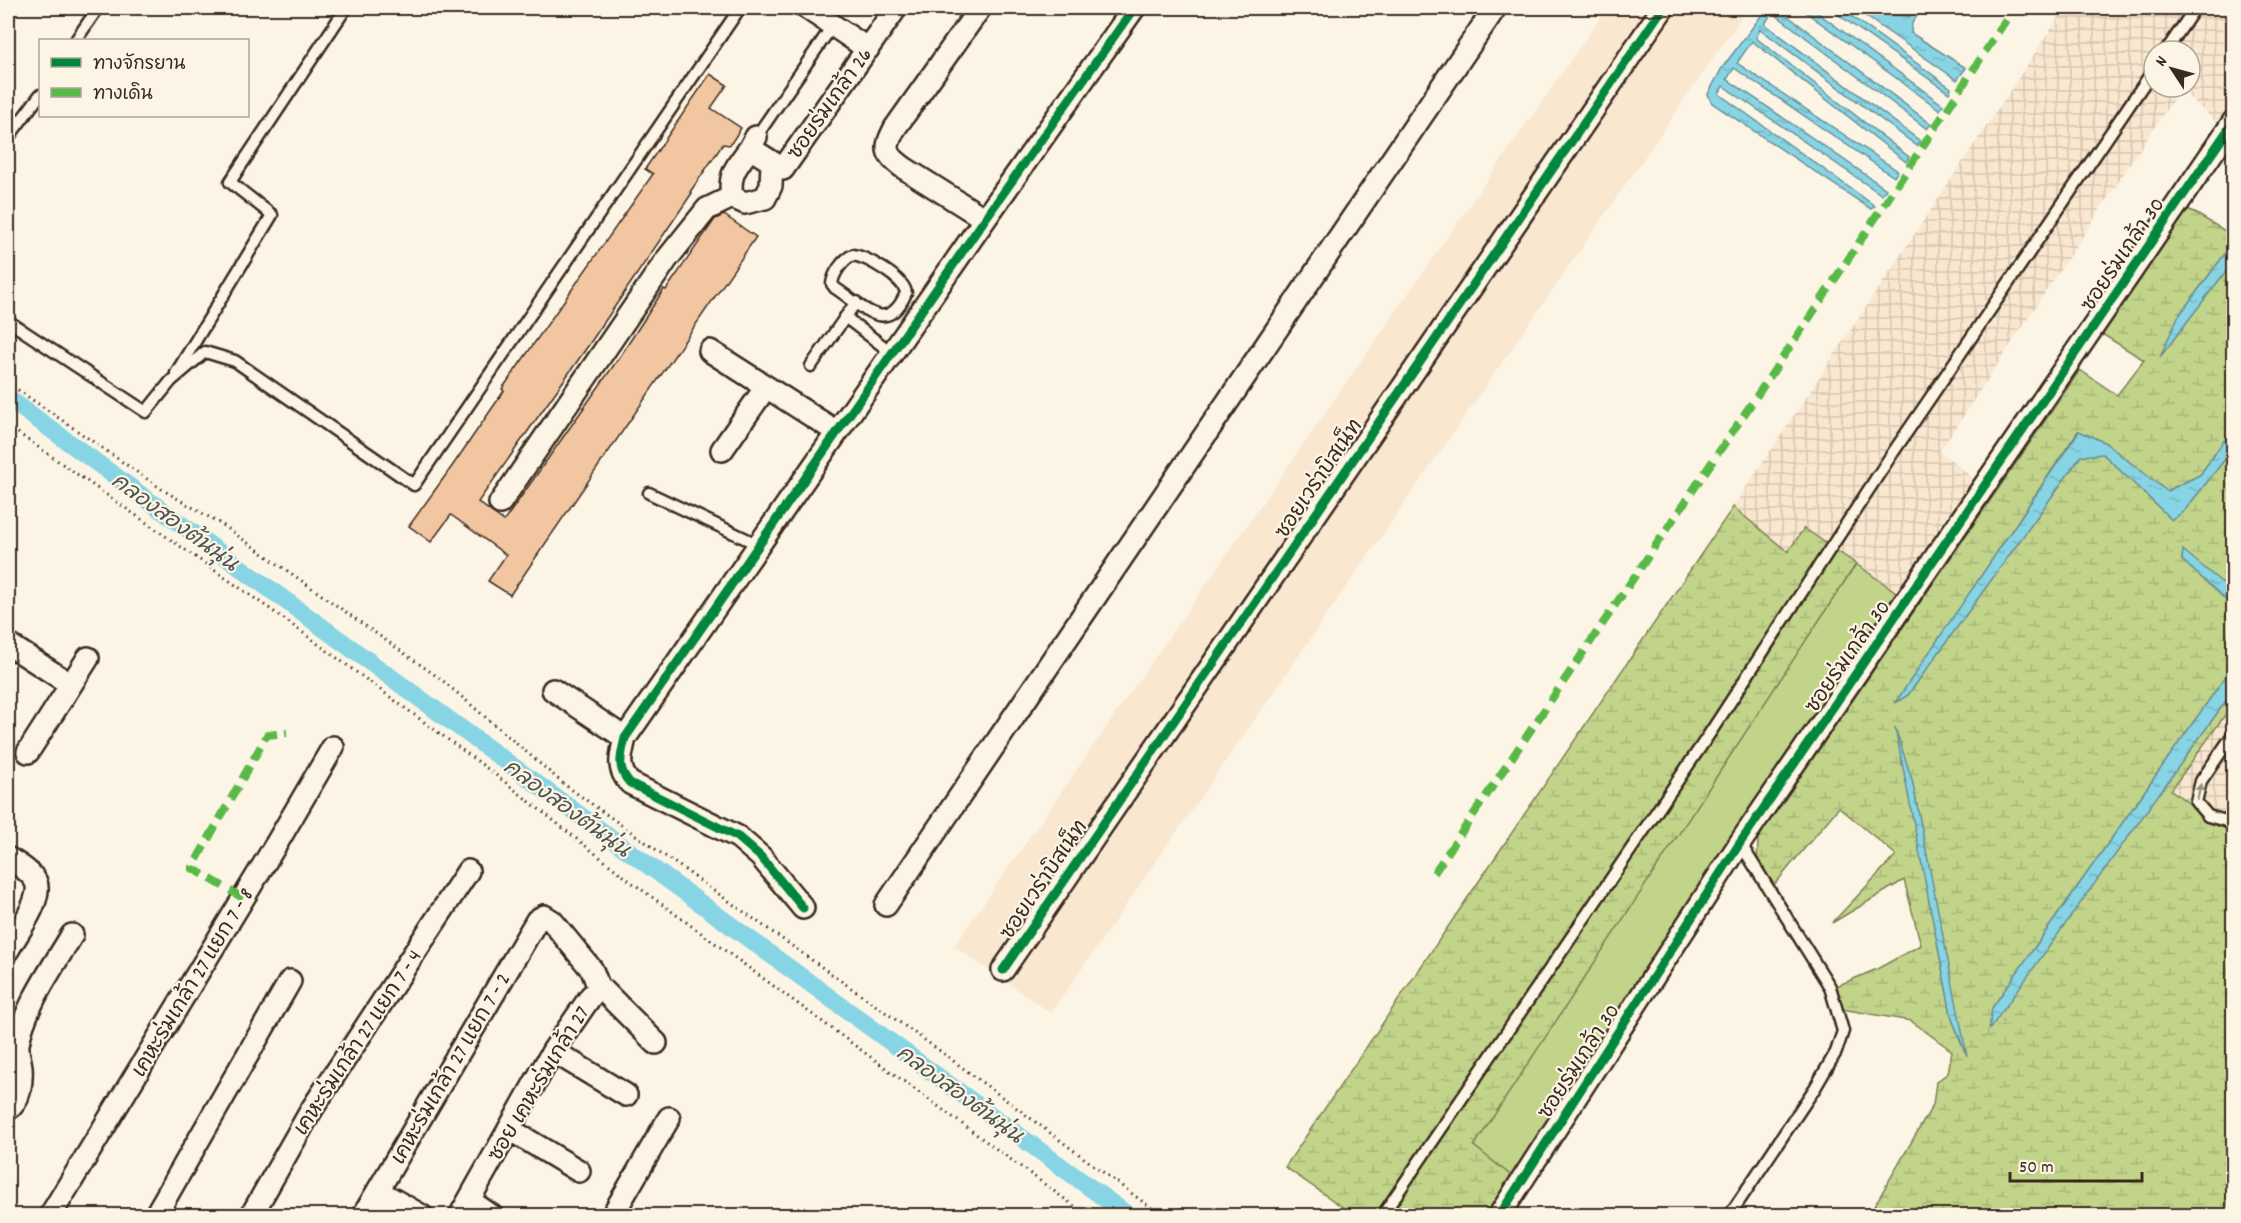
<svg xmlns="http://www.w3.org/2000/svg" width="2241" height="1223" font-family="Dekko,'Playpen Sans Thai',sans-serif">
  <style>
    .built { fill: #f9e7d0 }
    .industrial { fill: url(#industrial-grid); fill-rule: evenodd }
    .green { fill: #c1d48a; stroke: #7e7f54; stroke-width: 1.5 }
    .wetland { fill: url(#wetland-marsh); stroke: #7e7f54; stroke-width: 1.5; fill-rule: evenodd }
    .water { fill: url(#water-ripples); stroke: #699095; stroke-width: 1.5 }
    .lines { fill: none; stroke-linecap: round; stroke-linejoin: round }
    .canal { stroke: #87d4e5; stroke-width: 18 }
    .building { fill: #f1c6a0; stroke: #3b2a1e; stroke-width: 1.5 }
    .service-casing { stroke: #3b2a1e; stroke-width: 15 }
    .minor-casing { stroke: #3b2a1e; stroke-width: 26 }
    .path { stroke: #3b2a1e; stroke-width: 3; stroke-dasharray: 1.5 4.5; stroke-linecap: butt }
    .service { stroke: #fcf5e5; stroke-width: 10 }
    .minor { stroke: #fcf5e5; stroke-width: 21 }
    .quiet { stroke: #58b947; stroke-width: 8; stroke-dasharray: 15 8; stroke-linecap: butt }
    .cycleway-casing { stroke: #fcf5e5; stroke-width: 13 }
    .cycleway { stroke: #00873e; stroke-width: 9 }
    .oneway { fill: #9c9082 }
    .labels { text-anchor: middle; stroke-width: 4.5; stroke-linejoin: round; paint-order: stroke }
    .street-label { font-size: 21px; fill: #3b2a1e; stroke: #fcf5e5 }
    .water-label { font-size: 22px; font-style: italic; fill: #4e5450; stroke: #fcf5e5 }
  </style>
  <defs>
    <pattern id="industrial-grid" width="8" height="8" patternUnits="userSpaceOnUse" patternTransform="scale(1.5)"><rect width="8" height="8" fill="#f9e7d0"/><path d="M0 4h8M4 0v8" fill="none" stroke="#d6c6b2"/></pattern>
    <pattern id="wetland-marsh" width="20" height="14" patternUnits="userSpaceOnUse" patternTransform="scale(1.5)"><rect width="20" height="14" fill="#c1d48a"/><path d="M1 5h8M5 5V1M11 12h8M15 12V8" fill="none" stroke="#a7b677"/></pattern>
    <pattern id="water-ripples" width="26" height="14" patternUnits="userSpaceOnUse" patternTransform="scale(1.5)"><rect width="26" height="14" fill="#87d4e5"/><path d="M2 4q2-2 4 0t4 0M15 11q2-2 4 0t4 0" fill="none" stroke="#75b6c4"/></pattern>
  </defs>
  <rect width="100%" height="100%" fill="#fcf5e5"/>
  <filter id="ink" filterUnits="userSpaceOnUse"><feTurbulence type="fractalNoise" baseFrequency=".0167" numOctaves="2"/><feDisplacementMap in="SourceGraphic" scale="12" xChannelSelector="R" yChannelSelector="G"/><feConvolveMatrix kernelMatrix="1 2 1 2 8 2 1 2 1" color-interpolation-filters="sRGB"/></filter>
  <g filter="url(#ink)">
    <path class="built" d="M 1607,8 L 1748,8 L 1051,1013 L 954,946 Z"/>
    <path class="industrial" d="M 2065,8 L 2233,8 L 2233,112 L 2223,128 L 2180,89 L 1940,451 L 1978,482 L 1899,594 L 1805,528 L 1788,552 L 1733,507 ZM 2154,51 L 2190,51 L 2190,87 L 2154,87 Z
      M 2233,704 L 2233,835 L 2171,791 Z"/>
    <path class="green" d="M 1856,564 L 1899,594 L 1514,1178 L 1473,1146 Z"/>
    <path class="wetland" d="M 2185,207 L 2230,234 L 2233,230 L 2233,243 L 2178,317 L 2162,354 L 2233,262 L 2233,428 L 2200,475 L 2166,491 L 2104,442 L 2078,431 L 1897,702 L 1908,695 L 2081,456 L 2103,454 L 2172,520 L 2185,510 L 2233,449 L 2233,592 L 2183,551 L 2182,560 L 2233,606 L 2233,666 L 1992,1008 L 1990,1028 L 2233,691 L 2233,704 L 2171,790 L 2233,835 L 2233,1215 L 1869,1215 L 1933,1105 L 1936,1082 L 1948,1073 L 1952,1051 L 1911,1021 L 1842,1009 L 1832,988 L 1877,969 L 1921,945 L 1904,880 L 1832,923 L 1896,855 L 1839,807 L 1774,885 L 1757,867 L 1758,838 L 2080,370 L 2117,395 L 2144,360 L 2102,334 ZM 1897,735 L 1912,780 L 1965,1052 L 1952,1019 Z
      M 1733,507 L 1788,552 L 1804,528 L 1856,564 L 1474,1146 L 1514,1178 L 1491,1215 L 1354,1215 L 1285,1167 Z"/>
    <path class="water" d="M 1767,8 L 1777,8 L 1931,124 L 1927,129 L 1772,12 L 1765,24 L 1920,141 L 1917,146 L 1760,29 L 1756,38 L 1909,157 L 1906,162 L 1752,41 L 1737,63 L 1898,171 L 1894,177 L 1734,68 L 1727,79 L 1886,189 L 1882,195 L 1723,86 L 1719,94 L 1875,206 L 1871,209 L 1712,103 L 1708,94 L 1722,68 Z
      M 1800,8 L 1811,8 L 1943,105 L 1940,110 Z
      M 1829,8 L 1840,8 L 1951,88 L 1949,93 Z
      M 1854,8 L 1889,8 L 1909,17 L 1916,8 L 1923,8 L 1912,23 L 1911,33 L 1966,68 L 1957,80 Z
      M 2233,243 L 2233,262 L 2160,357 L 2178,317 Z
      M 2233,428 L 2233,449 L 2185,510 L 2172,520 L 2103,454 L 2081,456 L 1908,695 L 1895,703 L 2079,431 L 2104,442 L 2167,491 L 2200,475 Z
      M 2183,550 L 2233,592 L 2233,606 L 2182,560 Z
      M 2233,666 L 2233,691 L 1989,1030 L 1992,1008 Z
      M 1895,727 L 1912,780 L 1967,1056 L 1952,1019 Z"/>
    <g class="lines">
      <path class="canal" d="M 8,398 L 1129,1216"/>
    </g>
    <path class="building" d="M 710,74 L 727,85 L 711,108 L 741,128 L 730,145 L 723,144 L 690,192 L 692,193 L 588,346 L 478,502 L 504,521 L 621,355 L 664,289 L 666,290 L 715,219 L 724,215 L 756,237 L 510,595 L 488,581 L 506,555 L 451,515 L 431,542 L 409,526 L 453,465 L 504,391 L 502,389 L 653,174 L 645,169 Z"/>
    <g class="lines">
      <defs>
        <path id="service" d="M 76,40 L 98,8
          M 2166,51 L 2195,8
          M 756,137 L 833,25
          M 8,138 L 40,95
          M 853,255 C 867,257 905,279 906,293 C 887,337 863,306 835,288 L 832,284 C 833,274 843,259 853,255 Z
          M 845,317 L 892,353
          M 8,321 L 146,412 L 171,381 L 205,352 L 235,361 L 414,485 L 740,8
          M 811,366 L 856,302
          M 176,373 L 272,215 L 230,182 L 346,8
          M 649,493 L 759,545
          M 2234,733 L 2201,781 L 2196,802 L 2208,816 L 2226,821 L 2234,812
          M 1382,1216 L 1710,733 L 1890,457 L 2154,69
          M 1729,1216 L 1815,1088 L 1836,1052 L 1843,1031 L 1830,987 L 1740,843"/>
        <path id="minor" d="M 807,8 L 868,49
          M 980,8 L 895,128 C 884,149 885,154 904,168 L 985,219
          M 756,137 L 750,148 L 783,169 L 896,8
          M 750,148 C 737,166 728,174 732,197 L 745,203 L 765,198 L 771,186 L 772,162
          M 710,351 L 837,432
          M 722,450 L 766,387
          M 500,503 L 667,259 L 707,209 L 732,197
          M 8,644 L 70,684
          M 553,690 L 625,738
          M 28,752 L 88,658
          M 8,858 C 17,864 31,871 36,882 C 43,900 16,935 8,950
          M 886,905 L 1495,8
          M 803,908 L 761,857 L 738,837 L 630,783 C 616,768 621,756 625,738 L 985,219 L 1134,8
          M 1003,970 L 1663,8
          M 553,1051 L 626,1095
          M 8,1109 C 20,1102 22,1081 21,1067 C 20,1058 17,1053 18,1044 C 24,1007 53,967 72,935
          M 509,1129 L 579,1171
          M 378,1191 L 422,1216
          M 469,1200 L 492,1216
          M 50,1216 L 278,841 L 333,747
          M 155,1216 L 290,981
          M 251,1216 L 312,1109 L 468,871
          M 363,1216 L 537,920 L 544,916 L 552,921 L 592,970 L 600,991
          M 460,1216 L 553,1051 L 591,996 L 596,992 L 604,991 L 656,1043
          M 612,1216 L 669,1118
          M 1499,1216 L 1740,843 L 2234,121"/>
      </defs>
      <use href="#service" class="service-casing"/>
      <use href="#minor" class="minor-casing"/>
      <path class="path" d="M 8,383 L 163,490 L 224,526 L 442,680 L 565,785 L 940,1051 L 1162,1216
        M 8,426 L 280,616 L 492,772 L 630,881 L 1088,1216"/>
      <use href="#service" class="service"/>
      <use href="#minor" class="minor"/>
      <path class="quiet" d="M 1434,873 L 1804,326 L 2014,8
        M 243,898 L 192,868 L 267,735 L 287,733"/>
      <defs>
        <path id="cycleway" d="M 803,908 L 761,857 L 738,837 L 630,783 C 616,768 621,756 625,738 L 985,219 L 1134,8
          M 1003,970 L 1663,8
          M 1499,1216 L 1740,843 L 2234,121"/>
      </defs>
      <use href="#cycleway" class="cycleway-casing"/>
      <use href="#cycleway" class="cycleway"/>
    </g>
    <defs><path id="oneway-solid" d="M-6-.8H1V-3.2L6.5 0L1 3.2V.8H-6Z" transform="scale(1.5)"/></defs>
    <use class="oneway" href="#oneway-solid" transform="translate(2199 792) rotate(-78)"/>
  </g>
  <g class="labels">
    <g class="street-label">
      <text transform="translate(829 103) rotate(-55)" y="7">ซอยร่มเกล้า 26</text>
      <text transform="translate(2122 254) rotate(-56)" y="7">ซอยร่มเกล้า 30</text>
      <text transform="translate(1318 478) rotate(-56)" y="7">ซอยเวร่าบิสเน็ท</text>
      <text transform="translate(1847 656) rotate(-55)" y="7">ซอยร่มเกล้า 30</text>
      <text transform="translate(1043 879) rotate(-56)" y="7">ซอยเวร่าบิสเน็ท</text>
      <text transform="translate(192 982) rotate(-59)" y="7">เคหะร่มเกล้า 27 แยก 7 - 8</text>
      <text transform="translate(357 1042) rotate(-57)" y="7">เคหะร่มเกล้า 27 แยก 7 - 4</text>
      <text transform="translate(1578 1061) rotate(-57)" y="7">ซอยร่มเกล้า 30</text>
      <text transform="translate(450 1068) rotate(-60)" y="7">เคหะร่มเกล้า 27 แยก 7 - 2</text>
      <text transform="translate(538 1083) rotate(-59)" y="7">ซอย เคหะร่มเกล้า 27</text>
    </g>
    <g class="water-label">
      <text transform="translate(176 521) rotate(36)" y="8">คลองสองต้นนุ่น</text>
      <text transform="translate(568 807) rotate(36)" y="8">คลองสองต้นนุ่น</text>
      <text transform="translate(961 1093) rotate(36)" y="8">คลองสองต้นนุ่น</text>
    </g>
  </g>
  <rect width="2241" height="1223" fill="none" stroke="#fcf5e5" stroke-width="30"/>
  <rect x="15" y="15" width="2211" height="1193" fill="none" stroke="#3b2a1e" stroke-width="2" filter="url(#ink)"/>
  <rect x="39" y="39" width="210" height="78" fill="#fcf5e5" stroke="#afa495" stroke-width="1.5"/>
  <rect x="51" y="58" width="30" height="9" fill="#00873e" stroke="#afa495" stroke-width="1.5"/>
  <text x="93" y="69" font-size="18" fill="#3b2a1e">ทางจักรยาน</text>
  <rect x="51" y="88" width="30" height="9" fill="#58b947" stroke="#afa495" stroke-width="1.5"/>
  <text x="93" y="99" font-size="18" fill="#3b2a1e">ทางเดิน</text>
  <g transform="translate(2172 69) rotate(306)"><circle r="28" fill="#fcf5e5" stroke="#afa495" stroke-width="1.5"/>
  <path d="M0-4.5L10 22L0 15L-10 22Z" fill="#3b2a1e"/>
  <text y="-9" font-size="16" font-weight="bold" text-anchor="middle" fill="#3b2a1e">N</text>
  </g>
  <path d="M2010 1172v9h132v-9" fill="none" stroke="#3b2a1e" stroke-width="3"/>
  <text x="2019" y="1172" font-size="18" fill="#3b2a1e" stroke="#fcf5e5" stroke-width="4.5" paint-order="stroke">50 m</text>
</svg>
